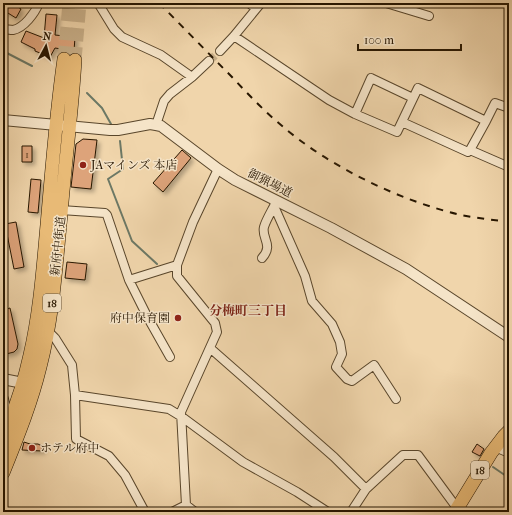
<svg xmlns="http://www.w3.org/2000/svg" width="512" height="515" font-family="'IM FELL French Canon','Noto Serif JP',serif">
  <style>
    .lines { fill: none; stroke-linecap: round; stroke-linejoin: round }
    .stream { stroke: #6c7865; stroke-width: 2 }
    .building { fill: #dda37a; stroke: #271600; filter: url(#shadow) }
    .minor-tunnel { stroke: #c8af89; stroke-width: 8; stroke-dasharray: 8 4; stroke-linecap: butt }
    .primary-tunnel { stroke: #c8af89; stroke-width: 13; stroke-dasharray: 13 6; stroke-linecap: butt }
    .minor-casing { stroke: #59462b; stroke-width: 10 }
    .tertiary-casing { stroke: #59462b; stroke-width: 12 }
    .primary-casing { stroke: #271600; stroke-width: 14 }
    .minor { stroke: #f5e4c8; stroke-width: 8 }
    .tertiary { stroke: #f5e4c8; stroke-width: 10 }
    .primary { stroke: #e8ba76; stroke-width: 13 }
    .rail { stroke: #271600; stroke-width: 2; stroke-dasharray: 7 7; stroke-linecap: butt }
    .poi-dot { fill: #8f2418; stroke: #f5e4c8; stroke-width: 1.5 }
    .labels { text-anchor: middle; stroke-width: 3; stroke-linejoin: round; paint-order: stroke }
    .number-label { font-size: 10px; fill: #54391e }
    .shield { fill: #f5e4c8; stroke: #65543c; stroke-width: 1 }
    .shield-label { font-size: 11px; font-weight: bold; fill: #271600 }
    .poi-label { font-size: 12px; fill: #271600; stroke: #f5e4c8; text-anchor: start }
    .street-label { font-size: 12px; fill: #271600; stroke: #f5e4c8 }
    .neighbourhood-label { font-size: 13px; font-weight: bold; fill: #7a1f14; stroke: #f5e4c8 }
  </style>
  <defs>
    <filter id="shadow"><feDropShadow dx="3" dy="3" stdDeviation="2" flood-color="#0004"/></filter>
  </defs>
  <rect width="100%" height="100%" fill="#f0d5ab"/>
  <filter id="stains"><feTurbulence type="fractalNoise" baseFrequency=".005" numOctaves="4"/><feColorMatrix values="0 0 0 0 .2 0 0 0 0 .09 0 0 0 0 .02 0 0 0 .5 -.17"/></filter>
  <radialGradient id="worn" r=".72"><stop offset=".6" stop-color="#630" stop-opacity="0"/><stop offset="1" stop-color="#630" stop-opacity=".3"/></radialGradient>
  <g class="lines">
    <path class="stream" d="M 3,51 L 32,66
      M 87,93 L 102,108 L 111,124
      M 120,141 L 123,169 L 108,179 L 132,241 L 157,264
      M 493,467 L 509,478"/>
  </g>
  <path class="building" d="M 3,3 L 12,3 L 21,9 L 16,18 L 3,10 Z
    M 46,14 L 57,15 L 55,35 L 75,37 L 74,51 L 55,48 L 50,57 L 35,51 L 35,49 L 21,42 L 26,31 L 44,38 Z
    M 83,139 L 97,140 L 91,189 L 71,187 L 76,144 Z
    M 22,146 L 32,146 L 32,162 L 22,162 Z
    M 182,150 L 191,158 L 163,192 L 153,183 Z
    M 31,179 L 41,180 L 38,213 L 28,212 Z
    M 16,222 L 24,267 L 14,269 L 5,224 Z
    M 67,262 L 87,264 L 85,280 L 65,278 Z
    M 10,308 L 18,344 L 17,349 L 14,352 L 6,354 L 3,351 L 3,310 Z
    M 24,442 L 30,444 L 38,444 L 42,446 L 42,451 L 22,450 Z
    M 477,444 L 484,449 L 480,456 L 472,452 Z"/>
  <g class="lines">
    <path class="minor-tunnel" d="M 209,61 L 220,51"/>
    <path class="primary-tunnel" d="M 64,59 L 69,3
      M 75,60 L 80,3"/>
    <defs>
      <path id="minor" d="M 98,3 L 114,29 L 122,37 L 161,55 L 192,77 L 170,94 L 164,101 L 156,125
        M 249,3 L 256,9
        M 386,3 L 429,16
        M 3,29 C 6,29 10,30 13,30 C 24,28 35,13 39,3
        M 234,36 L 329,100 L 355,114 L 397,132 L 418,88 L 486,121
        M 220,51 L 234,36 L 261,3
        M 192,77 L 209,61
        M 355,114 L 371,78 L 413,98
        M 402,122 L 468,152 L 470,150 L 486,121 L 495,103 L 509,108
        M 470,150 L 509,167
        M 276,200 L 274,206 L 305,276 L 312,301 L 332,324 L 340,342 L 342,354 L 336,367 L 347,379 L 352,381 L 374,365 L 396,399
        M 61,210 L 105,213 L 107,215 L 129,280 L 148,318 L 170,357
        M 262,258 C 274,245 261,238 264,227 C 266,220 271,212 274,206
        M 129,280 L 177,265
        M 48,331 L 55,338 L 72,365 L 75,395 L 169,409 L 182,417 L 243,462 L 297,492 L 328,512
        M 210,348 L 334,457 L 366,489
        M 75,395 L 76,439 L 109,456 L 125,475 L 145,512
        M 495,447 L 509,453
        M 186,505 L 181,412 L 217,332 L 215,323 L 177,276 L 177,265 L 193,222 L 218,169
        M 172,512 L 186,505 L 195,512
        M 351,512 L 366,489 L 403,455 L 418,455 L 457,508"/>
      <path id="tertiary" d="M 3,120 L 110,130 L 118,130 L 150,124 L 156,125 L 161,126 L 218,169 L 235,180 L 331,228 L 406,269 L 509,337
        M 3,379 L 23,383
        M 3,399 L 5,408 L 13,413"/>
      <path id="primary" d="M 3,439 C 14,412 24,383 30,355 C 40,312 43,269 47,225 C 52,170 56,114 64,59
        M 3,473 C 17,438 31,404 40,367 C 53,317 56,265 61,214 C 65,163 72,111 75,60
        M 455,512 L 491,453 L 504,436 L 509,431"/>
    </defs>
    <use href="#minor" class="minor-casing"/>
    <use href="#tertiary" class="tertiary-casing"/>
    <use href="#primary" class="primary-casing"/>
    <use href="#minor" class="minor"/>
    <use href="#tertiary" class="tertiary"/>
    <use href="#primary" class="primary"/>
    <path class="rail" d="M 159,3 C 183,27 207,52 231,76 C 247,93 263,110 281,125 C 328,166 400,201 461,215 C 477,218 493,220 509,222"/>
  </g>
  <g class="poi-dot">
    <circle cx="83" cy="165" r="4"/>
    <circle cx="178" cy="318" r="4"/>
    <circle cx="32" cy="448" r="4"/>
  </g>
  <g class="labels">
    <g class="number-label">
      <text x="27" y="158">1</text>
    </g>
    <g class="shield">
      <rect x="43" y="294" width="18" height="18" rx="3"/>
      <rect x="471" y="461" width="18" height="18" rx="3"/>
    </g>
    <g class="shield-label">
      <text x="52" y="307">18</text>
      <text x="480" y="474">18</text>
    </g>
    <g class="poi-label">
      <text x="91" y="169">JAマインズ 本店</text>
      <text x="170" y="322" text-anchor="end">府中保育園</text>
      <text x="40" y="452">ホテル府中</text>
    </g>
    <g class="street-label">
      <text transform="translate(270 183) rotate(27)" y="4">御猟場道</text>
      <text transform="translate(58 246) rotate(-84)" y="4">新府中街道</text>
    </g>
    <g class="neighbourhood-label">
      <text x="248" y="315">分梅町三丁目</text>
    </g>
  </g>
  <rect width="512" height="515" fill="none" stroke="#f0d5ab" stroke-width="16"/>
  <rect x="4" y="4" width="504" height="507" fill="none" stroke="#271600" stroke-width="2"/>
  <rect x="8" y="8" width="496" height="499" fill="none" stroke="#271600"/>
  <g transform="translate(46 46) rotate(7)" stroke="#f5e4c8" stroke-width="3" paint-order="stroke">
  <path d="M0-3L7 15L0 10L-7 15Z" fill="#271600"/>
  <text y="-6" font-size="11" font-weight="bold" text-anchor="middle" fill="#271600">N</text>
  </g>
  <path d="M358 44v6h103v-6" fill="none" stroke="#271600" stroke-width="2"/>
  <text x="364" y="44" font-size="12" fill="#271600" stroke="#f5e4c8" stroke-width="3" paint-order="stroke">100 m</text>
  <rect width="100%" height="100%" filter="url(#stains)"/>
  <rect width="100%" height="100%" fill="url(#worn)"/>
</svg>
